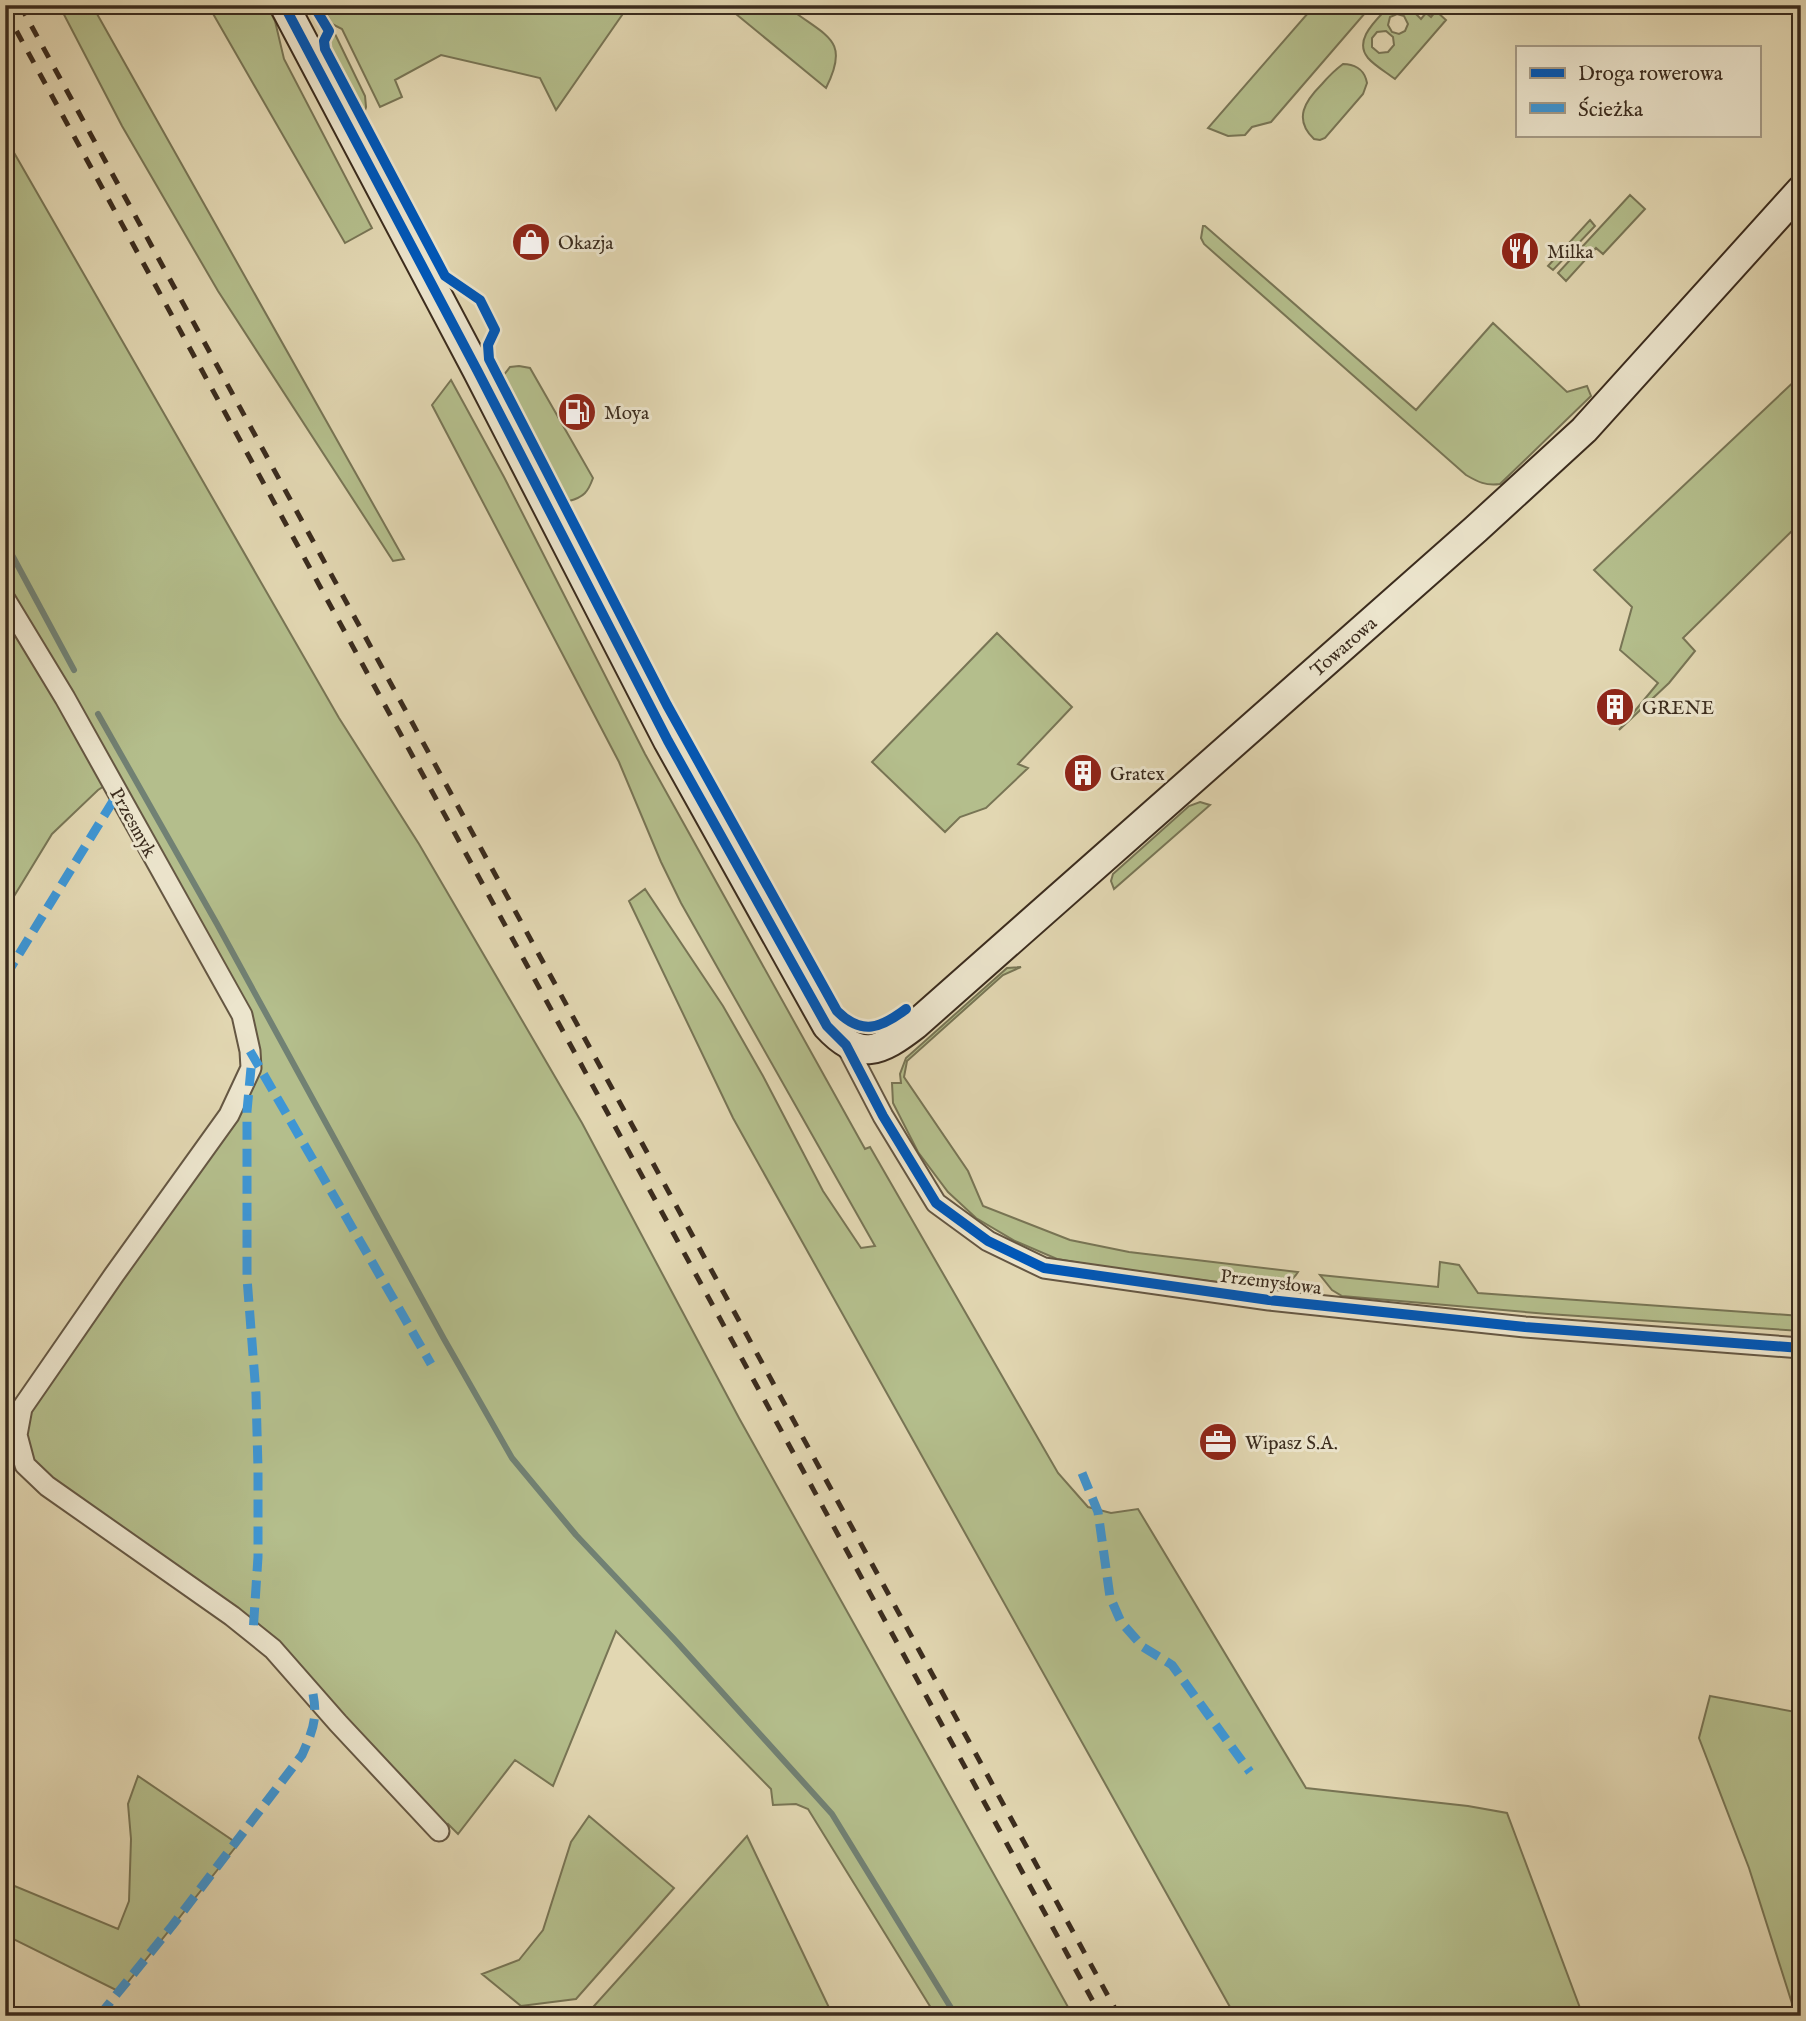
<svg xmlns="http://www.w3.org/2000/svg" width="1806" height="2021" font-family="'IM FELL English',serif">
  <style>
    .green { fill: #b4be8c; stroke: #787555; stroke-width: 2; fill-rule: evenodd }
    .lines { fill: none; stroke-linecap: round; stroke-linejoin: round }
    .stream { stroke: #718174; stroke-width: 6 }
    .street-casing { stroke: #655743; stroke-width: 23 }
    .secondary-casing { stroke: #3b2c1e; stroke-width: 32 }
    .street { stroke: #ece5cd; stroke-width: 19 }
    .secondary { stroke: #ece5cd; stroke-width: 28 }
    .rail { stroke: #3b2c1e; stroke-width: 5; stroke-dasharray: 12 12; stroke-linecap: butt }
    .quiet { stroke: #3e96d5; stroke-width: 9; stroke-dasharray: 18 9; stroke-linecap: butt }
    .cycleway-casing { stroke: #ece5cd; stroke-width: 15 }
    .cycleway { stroke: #0057b8; stroke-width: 10 }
    .labels { text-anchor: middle; stroke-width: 6; stroke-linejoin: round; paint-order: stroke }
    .poi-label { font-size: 19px; fill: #3b2c1e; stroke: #ece5cd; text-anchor: start }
    .street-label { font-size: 19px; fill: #3b2c1e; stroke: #ece5cd }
  </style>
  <rect width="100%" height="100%" fill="#e2d7b2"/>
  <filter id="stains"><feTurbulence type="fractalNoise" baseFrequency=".00286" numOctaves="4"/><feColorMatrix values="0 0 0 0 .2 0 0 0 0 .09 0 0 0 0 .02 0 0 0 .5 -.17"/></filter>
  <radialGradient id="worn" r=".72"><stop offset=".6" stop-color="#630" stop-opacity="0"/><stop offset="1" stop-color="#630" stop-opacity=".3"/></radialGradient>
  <path class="green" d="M 59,5 L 92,5 L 404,559 L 393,561 L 218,291 L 122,126 Z
    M 208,5 L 267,5 L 275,21 L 284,59 L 372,228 L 345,243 Z
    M 319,5 L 629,5 L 556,110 L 540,78 L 441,55 L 395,80 L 402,97 L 380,107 L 342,29 L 332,24 L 323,7 L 321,8 Z
    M 725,5 L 791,5 L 793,11 C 828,37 850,41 826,88 Z
    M 1315,5 L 1372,5 L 1271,122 L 1252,127 L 1245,135 L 1228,136 L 1208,128 Z
    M 1390,5 L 1396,5 L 1393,8 L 1399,13 L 1405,14 L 1410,8 L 1421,19 L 1426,13 L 1431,17 L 1436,11 L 1446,20 L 1395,79 C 1386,72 1375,66 1368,58 C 1352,39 1379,18 1390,5 ZM 1397,14 L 1404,16 L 1408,24 L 1405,31 L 1399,34 L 1392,32 L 1388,25 L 1390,17 ZM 1386,31 L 1393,37 L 1394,45 L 1388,52 L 1379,53 L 1372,47 L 1372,38 L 1377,32 Z
    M 334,32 L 365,96 L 366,107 L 364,114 L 328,45 L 329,37 Z
    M 1343,64 C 1354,64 1363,69 1366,79 L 1367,83 L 1363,94 L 1325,138 L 1320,140 L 1314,139 C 1293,119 1305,101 1322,84 C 1328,77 1335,70 1343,64 Z
    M 5,137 L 339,718 L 419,844 L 582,1123 L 739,1418 L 1073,2016 L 936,2016 L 808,1809 L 796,1804 L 773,1805 L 771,1789 L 616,1631 L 553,1786 L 515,1760 L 458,1834 L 448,1824 L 440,1833 L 260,1645 L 25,1465 L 18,1413 L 231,1124 L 261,1062 L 106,785 L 98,790 L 52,834 L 5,911 L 5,646 L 18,627 L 5,604 Z
    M 1630,195 L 1645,209 L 1603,254 L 1596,248 L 1566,281 L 1558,273 Z
    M 1590,220 L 1595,226 L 1553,270 L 1548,266 Z
    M 1203,226 L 1205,226 L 1416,410 L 1493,323 L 1567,392 L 1587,386 L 1591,396 L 1500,484 C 1486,486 1478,482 1466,475 L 1204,244 L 1201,238 Z
    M 519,366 L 530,368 L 593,478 C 588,492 584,497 569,501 L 503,376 L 510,367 Z
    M 1801,375 L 1801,522 L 1683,638 L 1695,651 L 1669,683 L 1619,730 L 1658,683 L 1620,650 L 1632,607 L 1594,570 Z
    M 451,380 L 504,477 L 645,754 L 865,1149 L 870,1147 L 1058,1473 L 1088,1507 L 1111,1513 L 1138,1509 L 1306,1788 L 1468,1806 L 1507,1813 L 1583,2016 L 1235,2016 L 733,1118 L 629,901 L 645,889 L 723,1006 L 763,1076 L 823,1191 L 861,1248 L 875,1246 L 681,903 L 661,862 L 619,762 L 432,405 Z
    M 997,633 L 1072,707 L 1018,764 L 1028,768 L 986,808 L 960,817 L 945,832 L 872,762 Z
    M 1200,802 L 1210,805 L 1114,889 L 1111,881 L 1113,874 L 1189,806 Z
    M 1021,967 L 1003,975 L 907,1061 L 904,1077 L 968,1171 L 983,1206 L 1070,1240 L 1129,1252 L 1298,1272 C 1291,1283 1282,1287 1269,1288 L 1132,1272 L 1057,1259 L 1015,1241 L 976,1218 L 948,1192 L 918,1152 L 893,1103 L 892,1083 L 901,1083 L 900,1074 L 906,1058 L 1007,968 Z
    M 1440,1262 L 1459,1265 L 1478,1293 L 1801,1316 L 1801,1331 L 1548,1314 L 1342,1296 L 1332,1290 L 1320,1275 L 1438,1287 Z
    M 1710,1696 L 1801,1713 L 1801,2016 L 1796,2016 L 1749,1868 L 1699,1738 Z
    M 138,1776 L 238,1844 L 120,1992 L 5,1935 L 5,1882 L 118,1929 L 129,1901 L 131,1839 L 128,1804 Z
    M 589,1816 L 674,1888 L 576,1999 L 521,2006 L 482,1974 L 519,1960 L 543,1930 L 571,1842 Z
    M 747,1836 L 833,2016 L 585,2016 Z"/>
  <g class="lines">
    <path class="stream" d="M 5,542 L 74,670
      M 98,714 L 217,924 L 444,1339 L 512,1458 L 576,1535 L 674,1639 L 832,1814 L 956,2016"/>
    <defs>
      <path id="street" d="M 5,599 L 65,698 L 242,1015 L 250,1051 L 251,1068 L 229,1115 L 114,1275 L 22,1408 L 17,1435 L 25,1465 L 47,1486 L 232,1616 L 273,1649 L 338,1723 L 439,1831
        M 846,1045 L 883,1116 L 936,1203 L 988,1241 L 1044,1268 L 1269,1300 L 1525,1327 L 1801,1348"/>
      <path id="secondary" d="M 284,5 L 477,370 L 668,741 L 827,1026 C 860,1062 880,1052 915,1025 L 1476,529 L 1584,430 L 1801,190"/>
    </defs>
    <use href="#street" class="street-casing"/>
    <use href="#secondary" class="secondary-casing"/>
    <use href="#street" class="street"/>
    <use href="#secondary" class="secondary"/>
    <path class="rail" d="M 20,5 L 1119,2016
      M 5,10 L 1101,2016"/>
    <path class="quiet" d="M 5,977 L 118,793
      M 250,1051 L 431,1364
      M 251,1068 L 247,1111 L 247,1278 L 256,1394 L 258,1469 L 258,1557 L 253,1633
      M 1082,1473 L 1098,1512 L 1110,1597 L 1121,1622 L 1143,1647 L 1172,1665 L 1250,1772
      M 99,2016 L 172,1926 L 302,1755 C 312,1732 318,1720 313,1694"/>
    <defs>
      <path id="cycleway" d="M 284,5 L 477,370 L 668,741 L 827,1026 L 846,1045 L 883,1116 L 936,1203 L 988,1241 L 1044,1268 L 1269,1300 L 1525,1327 L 1801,1348
        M 308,5 L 314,6 L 329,31 L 324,41 L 325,49 L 445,276 L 480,300 L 495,330 L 488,345 L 489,359 L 667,705 L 837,1011 C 862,1036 881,1028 906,1009"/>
    </defs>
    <use href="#cycleway" class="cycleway-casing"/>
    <use href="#cycleway" class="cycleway"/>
  </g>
  <defs>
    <symbol id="shop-disc" viewBox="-11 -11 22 22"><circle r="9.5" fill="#8f2418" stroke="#ece5cd"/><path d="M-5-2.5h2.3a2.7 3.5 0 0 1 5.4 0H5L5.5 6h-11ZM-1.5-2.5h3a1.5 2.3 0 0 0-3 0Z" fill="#fff"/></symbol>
    <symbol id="restaurant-disc" viewBox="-11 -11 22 22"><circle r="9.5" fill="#8f2418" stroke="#ece5cd"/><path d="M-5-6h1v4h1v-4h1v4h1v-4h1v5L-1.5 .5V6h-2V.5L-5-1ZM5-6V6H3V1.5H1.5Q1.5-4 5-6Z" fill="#fff"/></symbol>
    <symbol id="fuel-disc" viewBox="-11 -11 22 22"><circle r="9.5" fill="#8f2418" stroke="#ece5cd"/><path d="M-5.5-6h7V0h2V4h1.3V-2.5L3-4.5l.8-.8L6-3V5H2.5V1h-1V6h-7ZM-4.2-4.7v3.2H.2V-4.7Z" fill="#fff"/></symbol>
    <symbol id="building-disc" viewBox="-11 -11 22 22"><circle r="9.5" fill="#8f2418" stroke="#ece5cd"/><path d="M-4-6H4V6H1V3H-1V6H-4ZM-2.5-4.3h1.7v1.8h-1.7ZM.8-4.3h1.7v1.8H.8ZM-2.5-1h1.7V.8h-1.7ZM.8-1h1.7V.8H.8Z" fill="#fff"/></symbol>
    <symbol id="office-disc" viewBox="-11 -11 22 22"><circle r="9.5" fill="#8f2418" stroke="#ece5cd"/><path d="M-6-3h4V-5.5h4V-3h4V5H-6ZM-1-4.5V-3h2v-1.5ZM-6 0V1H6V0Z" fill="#fff"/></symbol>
  </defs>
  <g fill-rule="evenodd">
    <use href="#shop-disc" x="509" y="220" width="44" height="44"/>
    <use href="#restaurant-disc" x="1498" y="229" width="44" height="44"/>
    <use href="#fuel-disc" x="555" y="390" width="44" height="44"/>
    <use href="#building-disc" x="1593" y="685" width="44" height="44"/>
    <use href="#building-disc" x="1061" y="751" width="44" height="44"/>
    <use href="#office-disc" x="1196" y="1420" width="44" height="44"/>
  </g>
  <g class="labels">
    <g class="poi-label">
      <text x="558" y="249">Okazja</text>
      <text x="1547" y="258">Milka</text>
      <text x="604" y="419">Moya</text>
      <text x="1642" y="714">GRENE</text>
      <text x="1110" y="780">Gratex</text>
      <text x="1245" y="1449">Wipasz S.A.</text>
    </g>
    <g class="street-label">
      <text transform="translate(1343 646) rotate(-41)" y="7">Towarowa</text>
      <text transform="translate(134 822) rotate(61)" y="7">Przesmyk</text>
      <text transform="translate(1271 1281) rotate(7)" y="7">Przemysłowa</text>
    </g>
  </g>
  <rect width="1806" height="2021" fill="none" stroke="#e2d7b2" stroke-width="28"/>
  <rect x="7" y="7" width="1792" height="2007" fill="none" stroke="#3b2c1e" stroke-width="3.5"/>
  <rect x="14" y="14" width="1778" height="1993" fill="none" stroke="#3b2c1e" stroke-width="2"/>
  <rect x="1516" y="46" width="245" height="91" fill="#ece5cd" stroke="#a59b87" stroke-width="2"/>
  <rect x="1530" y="68" width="35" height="10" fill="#0057b8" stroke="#a59b87" stroke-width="2"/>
  <text x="1578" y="80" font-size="21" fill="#3b2c1e">Droga rowerowa</text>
  <rect x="1530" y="103" width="35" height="10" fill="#3e96d5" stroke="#a59b87" stroke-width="2"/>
  <text x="1578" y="116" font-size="21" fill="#3b2c1e">Ścieżka</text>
  <rect width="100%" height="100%" filter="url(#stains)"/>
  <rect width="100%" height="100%" fill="url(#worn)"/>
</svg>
